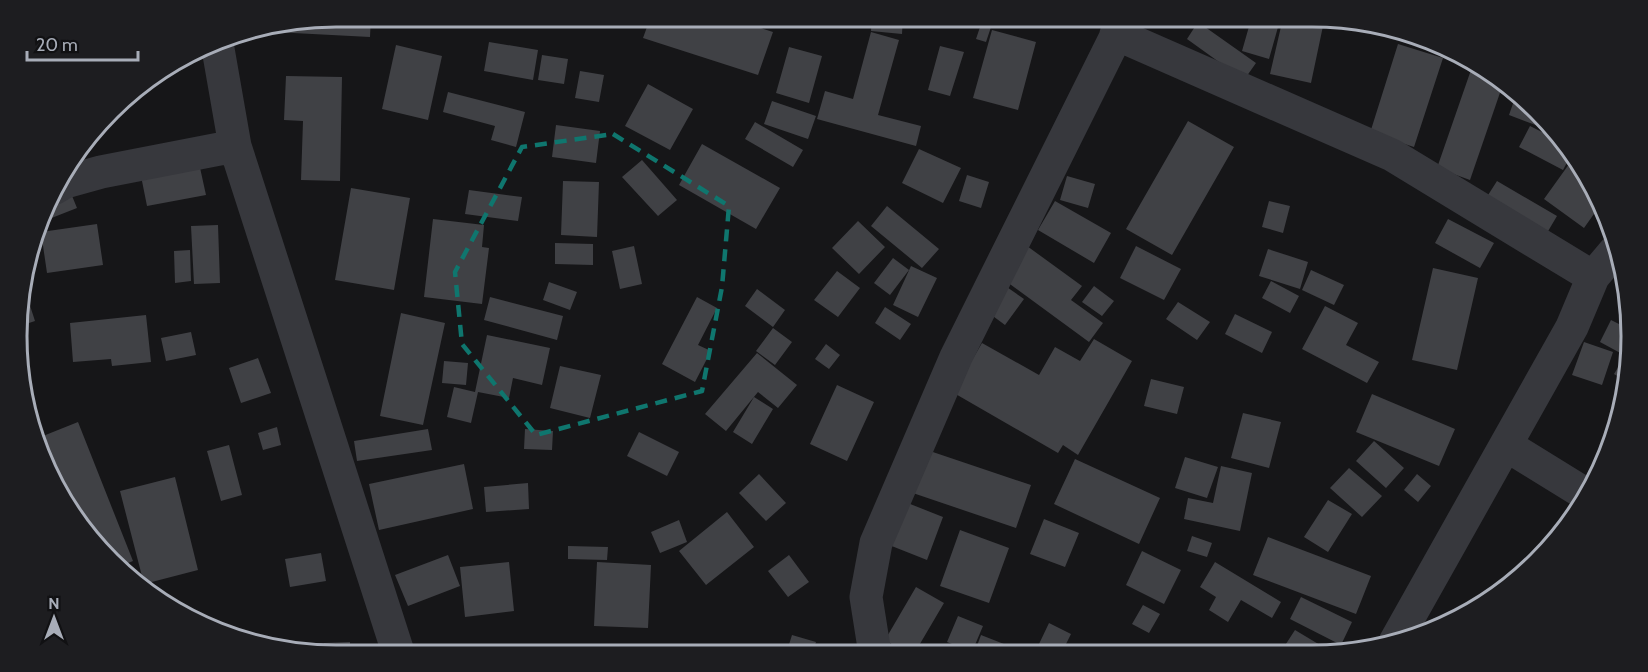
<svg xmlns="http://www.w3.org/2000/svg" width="1648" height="672" font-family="Cabin,sans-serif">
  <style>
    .building { fill: #404145 }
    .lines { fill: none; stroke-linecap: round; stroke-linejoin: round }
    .minor { stroke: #37383d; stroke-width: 33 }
    .marked { fill: none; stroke: #0f766e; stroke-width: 4.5; stroke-dasharray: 12 8; stroke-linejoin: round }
    .rim { fill: none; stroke: #a8adb8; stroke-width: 3 }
  </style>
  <rect width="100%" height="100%" fill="#161618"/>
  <path class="building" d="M 336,16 L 371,16 L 370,37 L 274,32 L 274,27 Z
    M 651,16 L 724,16 L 773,32 L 758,75 L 643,38 Z
    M 872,16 L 903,16 L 902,34 L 871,31 Z
    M 1252,16 L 1266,16 L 1280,20 L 1269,59 L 1242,51 Z
    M 983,18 L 993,21 L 986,42 L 976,39 Z
    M 1283,18 L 1323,26 L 1311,83 L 1270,74 Z
    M 1198,22 L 1256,63 L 1244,80 L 1187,39 Z
    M 1359,24 L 1411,33 L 1410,40 L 1358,29 Z
    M 992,30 L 1036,42 L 1018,110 L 973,98 Z
    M 871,32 L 899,40 L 878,115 L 921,126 L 916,146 L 817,119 L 825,91 L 853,99 Z
    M 489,42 L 538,50 L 533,80 L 484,71 Z
    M 1398,44 L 1443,58 L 1414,147 L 1370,133 Z
    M 396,45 L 442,56 L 428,120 L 382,109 Z
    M 940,46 L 964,52 L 950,96 L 928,90 Z
    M 789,47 L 822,56 L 809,103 L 776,93 Z
    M 542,55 L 568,59 L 564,84 L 538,80 Z
    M 1472,67 L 1503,84 L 1470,180 L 1437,168 Z
    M 580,71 L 604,75 L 599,102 L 575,98 Z
    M 286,76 L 342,77 L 340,181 L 301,180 L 303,121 L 284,120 Z
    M 648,84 L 693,109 L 670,150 L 625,126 Z
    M 448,92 L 525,112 L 516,147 L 491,140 L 495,126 L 443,112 Z
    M 1517,92 L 1522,96 L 1549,130 L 1509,115 Z
    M 772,101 L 816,116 L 808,139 L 764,124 Z
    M 1188,121 L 1234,147 L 1172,255 L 1126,229 Z
    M 755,122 L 803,150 L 793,167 L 745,139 Z
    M 556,125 L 600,131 L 596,163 L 552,157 Z
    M 1530,126 L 1556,139 L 1570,157 L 1563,170 L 1519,147 Z
    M 702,144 L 780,188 L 756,229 L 679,185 Z
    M 919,149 L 961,168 L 943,203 L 902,183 Z
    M 197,154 L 206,195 L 147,206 L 139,166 Z
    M 642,160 L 677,200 L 658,216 L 622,177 Z
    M 1572,160 L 1598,194 L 1601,204 L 1584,228 L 1544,199 Z
    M 967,175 L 989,182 L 981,208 L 959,201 Z
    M 1067,176 L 1095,184 L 1088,208 L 1060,200 Z
    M 563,181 L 599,182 L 597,237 L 561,235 Z
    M 1497,181 L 1557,216 L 1544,238 L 1483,203 Z
    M 68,186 L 77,208 L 49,219 L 47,213 L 54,191 Z
    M 351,188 L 410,198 L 394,290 L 335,280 Z
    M 469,190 L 522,197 L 518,221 L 465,214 Z
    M 1055,201 L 1111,233 L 1094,263 L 1038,230 Z
    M 1269,201 L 1290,206 L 1283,233 L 1262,227 Z
    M 887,206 L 939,249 L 922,268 L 871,226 Z
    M 433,219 L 484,225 L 482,247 L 489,248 L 482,304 L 424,297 Z
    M 1448,219 L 1494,243 L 1480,268 L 1435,243 Z
    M 858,221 L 885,247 L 859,274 L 832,248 Z
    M 97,224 L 103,265 L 47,273 L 41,232 Z
    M 218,225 L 220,283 L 194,284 L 191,226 Z
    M 555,243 L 593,244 L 593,265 L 555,264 Z
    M 634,246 L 642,284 L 620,289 L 612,251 Z
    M 1027,246 L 1082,286 L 1071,300 L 1103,323 L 1089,342 L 1003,279 Z
    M 1136,246 L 1181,269 L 1164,300 L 1120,278 Z
    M 1268,249 L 1308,262 L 1300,289 L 1259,276 Z
    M 190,250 L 191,281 L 175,283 L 174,251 Z
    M 893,258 L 909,270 L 890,295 L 874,283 Z
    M 911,266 L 937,278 L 918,317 L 893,305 Z
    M 1433,268 L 1478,278 L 1457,370 L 1412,360 Z
    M 1311,270 L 1344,285 L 1334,305 L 1302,290 Z
    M 837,271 L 860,288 L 838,317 L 814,300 Z
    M 1271,281 L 1299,296 L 1290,313 L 1262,298 Z
    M 549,282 L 577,292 L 570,310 L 543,300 Z
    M 1001,283 L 1024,299 L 1005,325 L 982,308 Z
    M 23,284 L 35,321 L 20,326 L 19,294 Z
    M 1094,286 L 1114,301 L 1102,316 L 1082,302 Z
    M 757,289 L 785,310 L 773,327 L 745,306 Z
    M 490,297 L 563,316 L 557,340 L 484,320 Z
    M 697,297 L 717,308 L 698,345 L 711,351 L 695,382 L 662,364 Z
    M 1178,302 L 1210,322 L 1197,340 L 1166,319 Z
    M 1325,306 L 1358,323 L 1346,345 L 1379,362 L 1367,383 L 1302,349 Z
    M 885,307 L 911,324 L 900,340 L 875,323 Z
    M 401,313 L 445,323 L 423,425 L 380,416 Z
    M 1235,314 L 1272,332 L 1262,353 L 1225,334 Z
    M 146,315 L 151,362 L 112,366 L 111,359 L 73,362 L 70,323 Z
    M 1611,320 L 1629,329 L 1626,350 L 1624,355 L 1600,342 Z
    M 773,328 L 792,342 L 775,365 L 756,351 Z
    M 191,332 L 196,355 L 166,361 L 161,338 Z
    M 487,335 L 550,348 L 542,385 L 513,378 L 509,398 L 478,392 L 471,423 L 447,417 L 454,387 L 475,392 Z
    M 1094,339 L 1132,361 L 1078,455 L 1063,445 L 1058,453 L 940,385 L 961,379 L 982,343 L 1039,375 L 1055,347 L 1080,361 Z
    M 1584,342 L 1613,352 L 1602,385 L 1572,375 Z
    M 826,344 L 840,355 L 829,369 L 815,359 Z
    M 757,353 L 797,385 L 778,408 L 758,392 L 726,431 L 705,414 Z
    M 1625,356 L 1624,364 L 1622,379 L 1614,374 Z
    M 258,358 L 271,393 L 241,403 L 229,368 Z
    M 444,361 L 468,363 L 466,385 L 442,383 Z
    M 560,366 L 601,375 L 590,418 L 550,408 Z
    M 1151,379 L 1184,387 L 1177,414 L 1144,406 Z
    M 837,385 L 874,402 L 847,461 L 810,444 Z
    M 1372,394 L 1455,429 L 1439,466 L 1356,432 Z
    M 754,397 L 773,409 L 752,444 L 733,432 Z
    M 1243,413 L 1281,422 L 1269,468 L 1231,458 Z
    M 78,422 L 133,561 L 121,566 L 59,496 L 38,438 Z
    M 277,427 L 281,445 L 263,450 L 258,433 Z
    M 428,429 L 432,450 L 357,461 L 354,441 Z
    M 525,429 L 553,431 L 552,450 L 524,449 Z
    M 639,432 L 679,452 L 667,476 L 627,456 Z
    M 1374,441 L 1404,468 L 1386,488 L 1356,461 Z
    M 229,445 L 242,495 L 221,501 L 207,451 Z
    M 918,447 L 1031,485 L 1016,528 L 904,490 Z
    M 1185,457 L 1218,467 L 1207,498 L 1175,488 Z
    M 1075,459 L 1160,498 L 1139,544 L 1054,504 Z
    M 464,464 L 473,509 L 379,530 L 369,484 Z
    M 1221,466 L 1252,473 L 1240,531 L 1184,519 L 1188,498 L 1213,503 Z
    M 1349,468 L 1382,496 L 1362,517 L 1330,488 Z
    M 759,474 L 786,503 L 766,521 L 739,493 Z
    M 1417,474 L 1431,486 L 1418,502 L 1404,490 Z
    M 175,477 L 198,570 L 144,584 L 120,491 Z
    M 528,483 L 529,509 L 486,512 L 484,487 Z
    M 890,496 L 943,517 L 927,560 L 874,539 Z
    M 1328,500 L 1352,514 L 1328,552 L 1304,537 Z
    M 727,512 L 754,547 L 706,585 L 679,551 Z
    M 1044,519 L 1079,533 L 1065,567 L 1030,554 Z
    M 679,520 L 687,542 L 660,553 L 651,532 Z
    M 960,530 L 1009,548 L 989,603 L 940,586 Z
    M 1192,536 L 1212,543 L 1207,557 L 1187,551 Z
    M 1268,537 L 1371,576 L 1356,614 L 1253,575 Z
    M 568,546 L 608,547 L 607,560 L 568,559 Z
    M 1142,551 L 1181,570 L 1164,604 L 1126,585 Z
    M 321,553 L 326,581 L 290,587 L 285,559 Z
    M 448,555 L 460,586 L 408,606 L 395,575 Z
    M 789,555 L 809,582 L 788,597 L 768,571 Z
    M 509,562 L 514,611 L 465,617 L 460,567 Z
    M 597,562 L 651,565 L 648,628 L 594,626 Z
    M 1215,562 L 1281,602 L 1272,618 L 1241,600 L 1228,622 L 1209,610 L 1216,597 L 1200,587 Z
    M 916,587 L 944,603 L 914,654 L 908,654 L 885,640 Z
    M 1301,597 L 1352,622 L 1341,645 L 1290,619 Z
    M 1143,605 L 1160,614 L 1149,633 L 1132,624 Z
    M 958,616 L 983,626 L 972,652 L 947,642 Z
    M 1049,623 L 1071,634 L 1061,654 L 1039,644 Z
    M 1295,630 L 1330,651 L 1329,653 L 1286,653 L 1282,650 Z
    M 792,635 L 816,642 L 812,654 L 786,654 Z
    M 981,635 L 1027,653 L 1027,654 L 974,654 Z
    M 350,642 L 350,655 L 324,654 L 324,643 Z"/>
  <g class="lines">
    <path class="minor" d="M 1116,34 L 1392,155 L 1593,277
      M 217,43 L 235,146 L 399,655
      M 55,188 L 65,182 L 101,172 L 235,146
      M 1506,445 L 1587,495
      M 1395,642 L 1572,327 L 1593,277 L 1614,252
      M 875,654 L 866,597 L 876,543 L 956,357 L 1126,16"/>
  </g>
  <path class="marked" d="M 613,134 L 729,206 L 722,287 L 702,391 L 536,435 L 462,344 L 455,272 L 522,147 Z"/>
  <path d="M0 0H1648V672H0ZM336 27H1312A309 309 0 0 1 1621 336V336A309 309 0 0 1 1312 645H336A309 309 0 0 1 27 336V336A309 309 0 0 1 336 27Z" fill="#1d1d20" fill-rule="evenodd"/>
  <path class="rim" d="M336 27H1312A309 309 0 0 1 1621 336V336A309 309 0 0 1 1312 645H336A309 309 0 0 1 27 336V336A309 309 0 0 1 336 27Z"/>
  <g transform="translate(54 618)" stroke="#111113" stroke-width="4.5" paint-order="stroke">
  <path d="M0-4.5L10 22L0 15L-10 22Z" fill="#a8adb8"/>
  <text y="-9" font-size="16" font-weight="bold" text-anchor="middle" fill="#a8adb8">N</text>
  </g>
  <path d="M27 51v9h111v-9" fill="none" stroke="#a8adb8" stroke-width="3"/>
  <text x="36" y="51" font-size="18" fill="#a8adb8" stroke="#111113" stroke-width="4.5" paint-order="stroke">20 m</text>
</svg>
